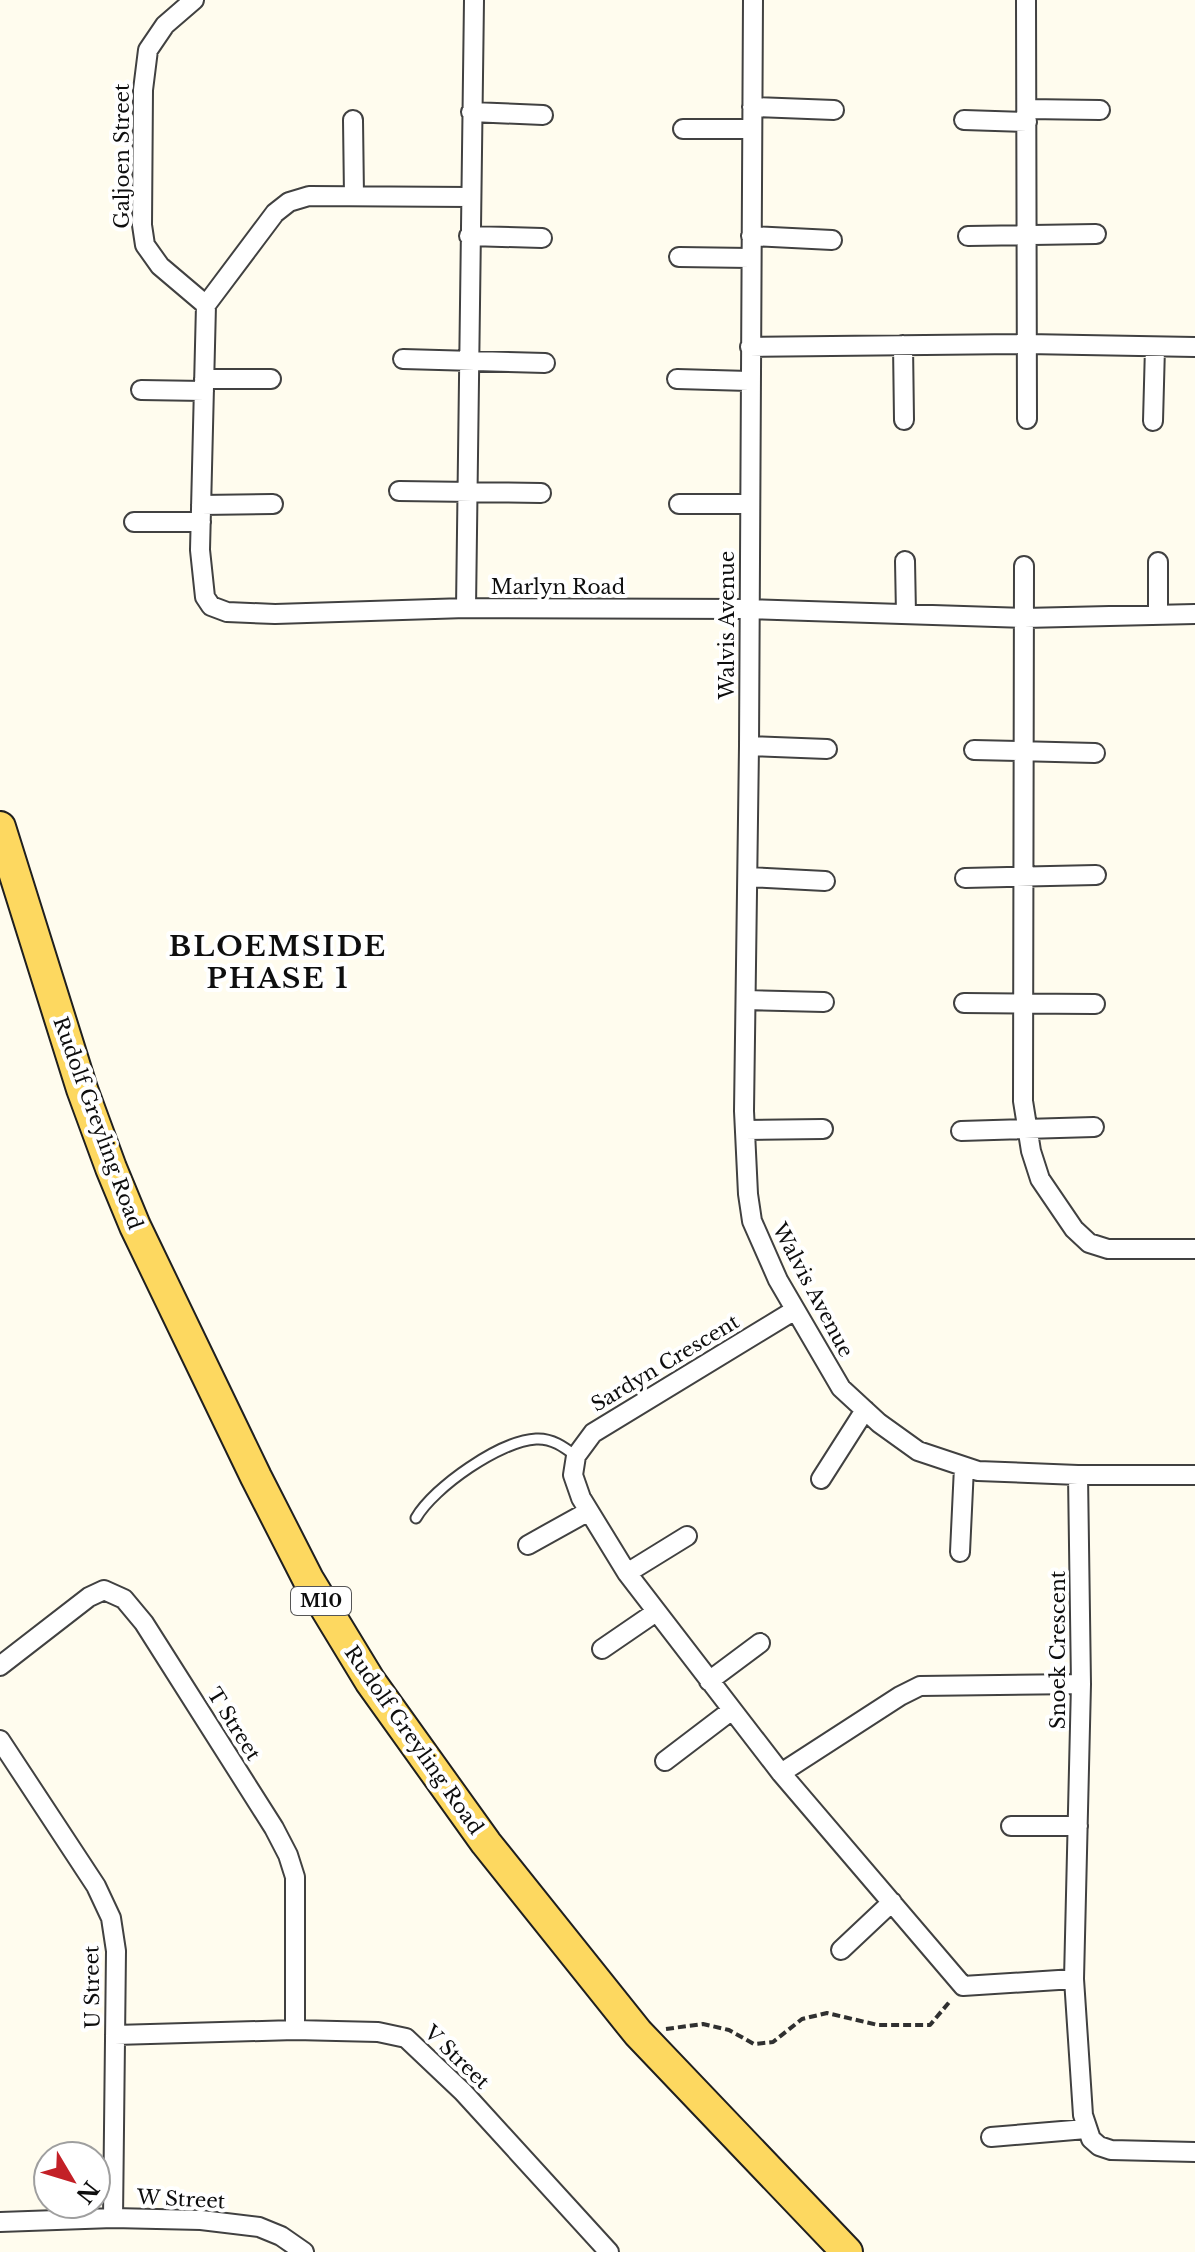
<svg xmlns="http://www.w3.org/2000/svg" width="1195" height="2252" font-family="'Libre Baskerville',serif">
  <style>
    .lines { fill: none; stroke-linecap: round; stroke-linejoin: round }
    .service-casing { stroke: #414141; stroke-width: 13 }
    .minor-casing { stroke: #414141; stroke-width: 22 }
    .primary-casing { stroke: #1f1f1f; stroke-width: 34 }
    .path { stroke: #303030; stroke-width: 4; stroke-dasharray: 8 4; stroke-linecap: butt }
    .service { stroke: #fff; stroke-width: 9 }
    .minor { stroke: #fff; stroke-width: 18 }
    .primary { stroke: #fdd860; stroke-width: 30 }
    .labels { text-anchor: middle; stroke-width: 8; stroke-linejoin: round; paint-order: stroke }
    .shield { fill: #fff; stroke: #565656; stroke-width: 2 }
    .shield-label { font-size: 18px; font-weight: bold; fill: #0e0e0e }
    .street-label { font-size: 20px; fill: #0e0e0e; stroke: #fff }
    .district-label { font-size: 28px; font-weight: bold; letter-spacing: 2px; fill: #0e0e0e; stroke: #fff }
  </style>
  <rect width="100%" height="100%" fill="#fffcee"/>
  <g class="lines">
    <defs>
      <path id="service" d="M 416,1518 C 434,1487 500,1441 536,1439 C 552,1438 564,1447 576,1456"/>
      <path id="minor" d="M 194,0 L 165,25 L 148,50 L 143,90 L 142,225 L 145,245 L 160,266 L 206,305
        M 753,0 L 749,746 L 744,1111 L 748,1194 L 752,1221 L 778,1280 L 841,1388 L 879,1423 L 918,1451 L 978,1471 L 1078,1475 L 1195,1475
        M 1026,0 L 1027,419
        M 752,107 L 834,110
        M 1027,109 L 1100,110
        M 471,112 L 543,115
        M 353,120 L 354,196
        M 964,120 L 1027,122
        M 683,129 L 751,129
        M 470,197 L 309,196 L 289,202 L 275,213 L 206,305 L 200,550 L 205,597 L 211,606 L 227,612 L 275,614 L 466,608 L 748,609 L 1024,618 L 1195,614
        M 469,236 L 542,238
        M 751,236 L 832,240
        M 968,236 L 1096,234
        M 679,257 L 750,258
        M 903,345 L 904,420
        M 750,347 L 1027,344 L 1195,347
        M 403,359 L 545,363
        M 204,379 L 271,379
        M 677,379 L 749,381
        M 141,390 L 204,391
        M 1153,421 L 1155,347
        M 399,491 L 541,493
        M 679,504 L 749,504
        M 201,505 L 273,504
        M 134,522 L 201,522
        M 905,561 L 906,614
        M 1024,566 L 1023,1101 L 1031,1151 L 1040,1179 L 1074,1229 L 1089,1243 L 1108,1249 L 1195,1249
        M 466,608 L 474,0
        M 1158,615 L 1158,562
        M 749,746 L 827,749
        M 974,750 L 1095,753
        M 748,877 L 825,881
        M 965,878 L 1096,875
        M 746,1000 L 824,1002
        M 964,1003 L 1095,1004
        M 745,1130 L 823,1129
        M 961,1131 L 1094,1127
        M 795,1310 L 593,1433 L 576,1456 L 573,1475 L 581,1498 L 627,1573 L 781,1773 L 963,1986 L 1074,1979
        M 1078,1475 L 1081,1684 L 1074,1979 L 1083,2115 L 1091,2139 L 1099,2146 L 1111,2150 L 1195,2152
        M 821,1479 L 865,1410
        M 528,1545 L 589,1511
        M 960,1552 L 964,1467
        M 627,1573 L 687,1536
        M 602,1649 L 656,1612
        M 0,1666 L 89,1597 L 104,1590 L 124,1599 L 144,1623 L 274,1828 L 288,1855 L 295,1877 L 295,2030
        M 709,1681 L 760,1643
        M 0,1740 L 96,1886 L 111,1918 L 116,1951 L 113,2218
        M 665,1761 L 732,1710
        M 781,1773 L 900,1696 L 920,1686 L 1081,1684
        M 1011,1826 L 1078,1826
        M 841,1950 L 892,1902
        M 115,2035 L 295,2030 L 378,2032 L 406,2038 L 463,2092 L 609,2252
        M 991,2137 L 1086,2129
        M 0,2222 L 113,2218 L 201,2220 L 259,2227 L 281,2236 L 304,2252"/>
      <path id="primary" d="M 0,827 L 82,1089 L 111,1168 L 135,1226 L 256,1477 L 308,1579 L 370,1681 L 486,1843 L 638,2033 L 847,2252"/>
    </defs>
    <use href="#service" class="service-casing"/>
    <use href="#minor" class="minor-casing"/>
    <use href="#primary" class="primary-casing"/>
    <path class="path" d="M 666,2029 L 703,2024 L 729,2030 L 754,2044 L 773,2042 L 802,2019 L 827,2013 L 878,2025 L 930,2025 L 951,2000"/>
    <use href="#service" class="service"/>
    <use href="#minor" class="minor"/>
    <use href="#primary" class="primary"/>
  </g>
  <g class="labels">
    <rect class="shield" x="291" y="1587" width="60" height="28" rx="6"/>
    <g class="shield-label">
      <text x="321" y="1607">M10</text>
    </g>
    <g class="street-label">
      <text transform="translate(122 156) rotate(-90)" y="7">Galjoen Street</text>
      <text x="558" y="594">Marlyn Road</text>
      <text transform="translate(727 625) rotate(-90)" y="7">Walvis Avenue</text>
      <text transform="translate(98 1123) rotate(70)" y="7">Rudolf Greyling Road</text>
      <text transform="translate(813 1290) rotate(62)" y="7">Walvis Avenue</text>
      <text transform="translate(665 1363) rotate(-31)" y="7">Sardyn Crescent</text>
      <text transform="translate(1058 1650) rotate(-90)" y="7">Snoek Crescent</text>
      <text transform="translate(234 1724) rotate(58)" y="7">T Street</text>
      <text transform="translate(414 1740) rotate(55)" y="7">Rudolf Greyling Road</text>
      <text transform="translate(92 1987) rotate(-91)" y="7">U Street</text>
      <text transform="translate(457 2057) rotate(44)" y="7">V Street</text>
      <text transform="translate(181 2199) rotate(3)" y="7">W Street</text>
    </g>
    <g class="district-label">
      <text x="278" y="956">BLOEMSIDE<tspan x="278" dy="32">PHASE 1</tspan></text>
    </g>
  </g>
  <g transform="translate(72 2180) rotate(128)"><circle r="38" fill="#ffffff" stroke="#9f9f9f" stroke-width="2"/>
  <path d="M0-6L14 30L0 20L-14 30Z" fill="#c32027"/>
  <text y="-12" font-size="22" font-weight="bold" text-anchor="middle" fill="#0e0e0e">N</text>
  </g>
</svg>
